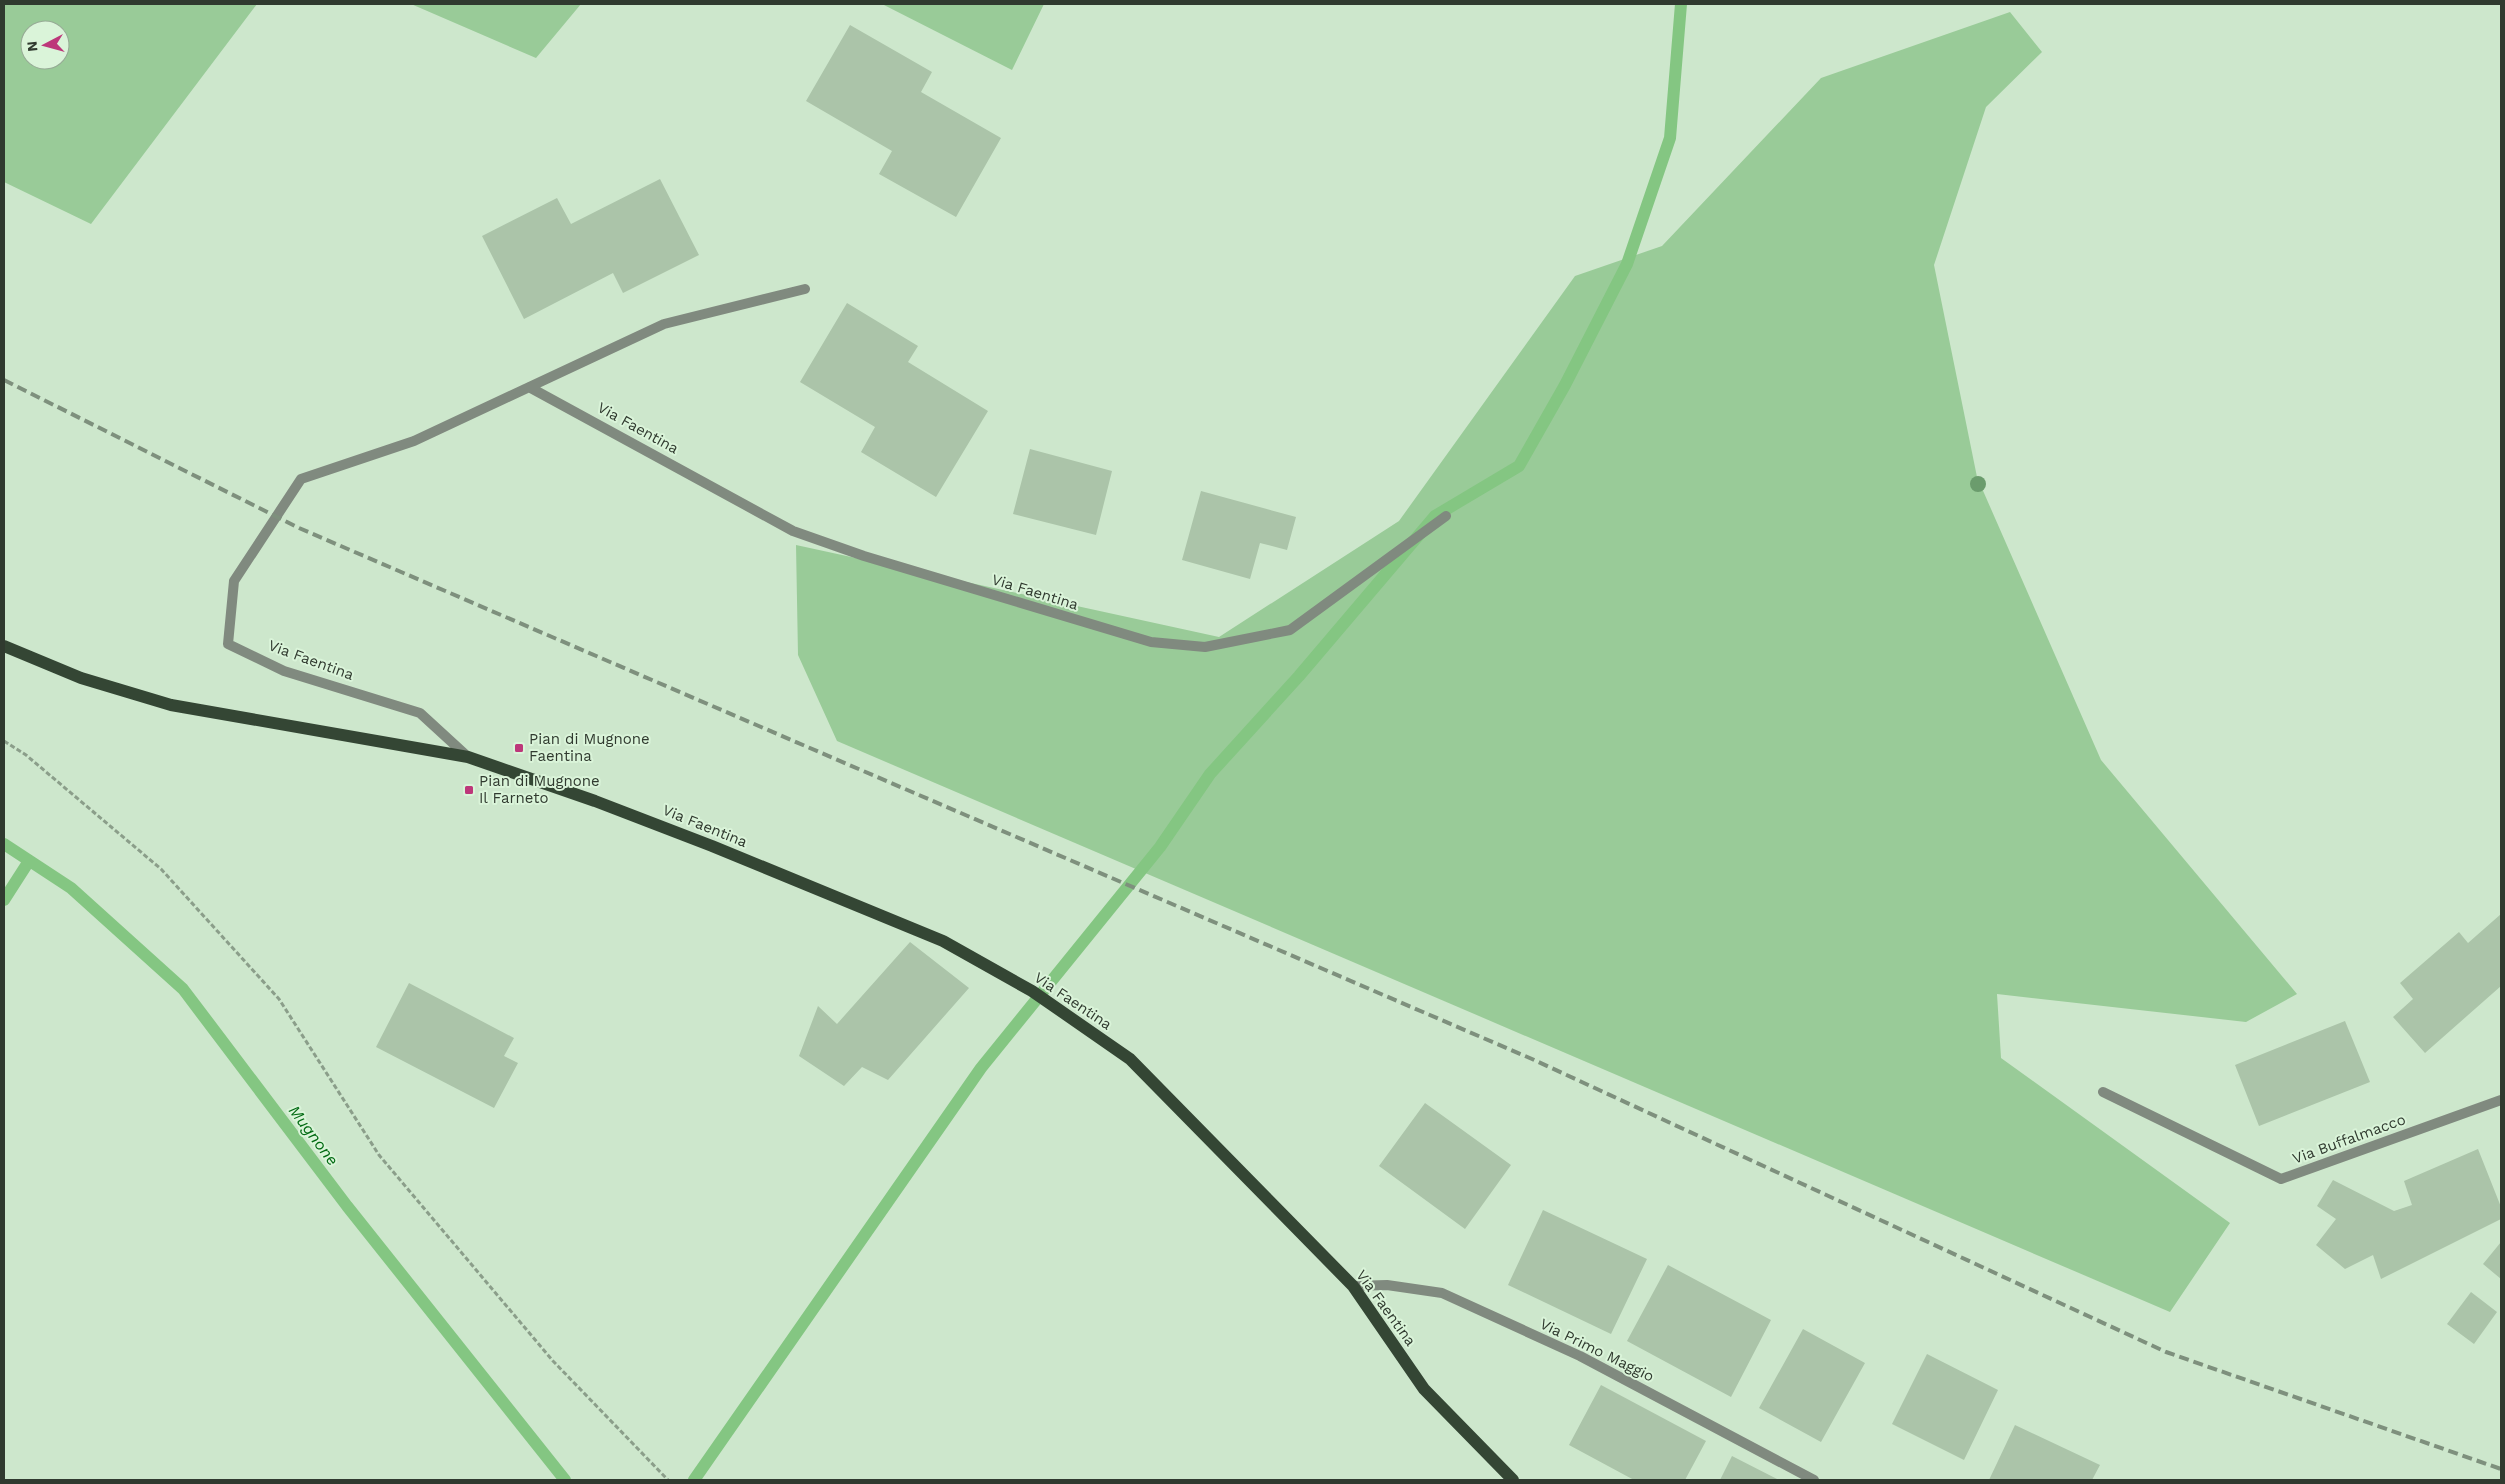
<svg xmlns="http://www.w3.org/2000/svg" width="2505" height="1484" font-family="'Work Sans',sans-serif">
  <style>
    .green { fill: #99cb98; fill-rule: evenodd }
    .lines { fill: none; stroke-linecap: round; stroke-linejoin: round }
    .stream { stroke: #84c682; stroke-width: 12 }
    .building { fill: #abc4a9 }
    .path { stroke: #8b9e8a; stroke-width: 3; stroke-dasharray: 5 2.5; stroke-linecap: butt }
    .minor { stroke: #808a7f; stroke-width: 10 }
    .primary { stroke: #344634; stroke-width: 12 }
    .rail { stroke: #7e907d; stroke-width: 4; stroke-dasharray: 10 5; stroke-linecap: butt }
    .tree { fill: #6b9c6d }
    .poi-dot { fill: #bd377a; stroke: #daf4d9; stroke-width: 2 }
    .labels { text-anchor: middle; stroke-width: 4; stroke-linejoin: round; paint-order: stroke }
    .street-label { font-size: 15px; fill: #303a2f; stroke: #daf4d9 }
    .poi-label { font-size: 15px; fill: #303a2f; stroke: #daf4d9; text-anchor: start }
    .water-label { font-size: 16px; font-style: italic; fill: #026a13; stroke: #daf4d9 }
  </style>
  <rect width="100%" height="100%" fill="#cde7cc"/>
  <path class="green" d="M 4,4 L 257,4 L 91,224 L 4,182 ZM 30,30 L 60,30 L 60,60 L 30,60 Z
    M 411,4 L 581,4 L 536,58 Z
    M 882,4 L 1044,4 L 1012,70 Z
    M 2010,12 L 2042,52 L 1986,107 L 1934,265 L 1977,477 L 2101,760 L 2297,994 L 2246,1022 L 1997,994 L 2001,1058 L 2230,1223 L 2170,1312 L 837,741 L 798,655 L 796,545 L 1219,637 L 1399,521 L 1575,276 L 1662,246 L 1821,78 Z"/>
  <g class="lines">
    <path class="stream" d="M 4,844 L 71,888 L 183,989 L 347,1206 L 565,1480
      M 4,900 L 29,861
      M 694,1480 L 981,1068 L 1160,847 L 1210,774 L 1299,676 L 1435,516 L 1519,466 L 1565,385 L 1627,264 L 1670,138 L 1681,4"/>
  </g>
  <path class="building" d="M 850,25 L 932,72 L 921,92 L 1001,138 L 956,217 L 879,174 L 892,151 L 806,101 Z
    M 660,179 L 699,255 L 623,293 L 613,273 L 524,319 L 482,236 L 557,198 L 571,224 Z
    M 847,303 L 918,346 L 908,362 L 988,411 L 936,497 L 861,452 L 875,427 L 800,382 Z
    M 1030,449 L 1112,471 L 1096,535 L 1013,514 Z
    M 1201,491 L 1296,517 L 1287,550 L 1260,543 L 1250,579 L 1182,560 Z
    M 2501,914 L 2501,986 L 2425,1053 L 2393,1017 L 2413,999 L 2400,983 L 2459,932 L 2468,943 Z
    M 910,942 L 969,988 L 888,1080 L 862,1067 L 844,1086 L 799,1056 L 818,1006 L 837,1024 Z
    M 409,983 L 514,1038 L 504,1056 L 518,1063 L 494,1108 L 376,1047 Z
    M 2345,1021 L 2370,1082 L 2259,1126 L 2235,1065 Z
    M 1425,1103 L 1511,1165 L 1465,1229 L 1379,1166 Z
    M 2478,1149 L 2501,1207 L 2501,1219 L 2381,1279 L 2373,1255 L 2345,1269 L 2316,1245 L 2336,1219 L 2317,1206 L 2333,1180 L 2394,1211 L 2412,1205 L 2404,1181 Z
    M 1543,1210 L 1647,1259 L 1611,1334 L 1508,1285 Z
    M 2501,1242 L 2501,1279 L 2483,1264 Z
    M 1668,1265 L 1771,1320 L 1731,1397 L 1627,1341 Z
    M 2471,1292 L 2497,1312 L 2474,1344 L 2447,1324 Z
    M 1803,1329 L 1865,1363 L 1821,1442 L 1759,1408 Z
    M 1927,1354 L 1998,1390 L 1964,1460 L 1892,1424 Z
    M 1601,1385 L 1706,1441 L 1685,1480 L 1634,1480 L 1569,1445 Z
    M 2015,1425 L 2100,1465 L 2092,1480 L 1989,1480 Z
    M 1732,1456 L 1779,1480 L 1720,1480 Z"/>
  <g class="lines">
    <path class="path" d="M 4,741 L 26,755 L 161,869 L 279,999 L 379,1155 L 553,1361 L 668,1480"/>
    <path class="minor" d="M 529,387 L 793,531 L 864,556 L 1151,642 L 1205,647 L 1290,630 L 1446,516
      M 468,757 L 420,713 L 284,671 L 228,644 L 234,581 L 301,479 L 414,441 L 664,324 L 805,289
      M 2103,1092 L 2281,1179 L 2501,1100
      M 1353,1286 L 1387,1285 L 1442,1293 L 1580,1356 L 1814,1480"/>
    <path class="primary" d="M 4,646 L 81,678 L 171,705 L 468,757 L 595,801 L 712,846 L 943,941 L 1032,991 L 1130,1059 L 1353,1286 L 1424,1389 L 1513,1480"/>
    <path class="rail" d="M 4,380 L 299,528 L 1532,1059 L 2166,1352 L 2501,1469"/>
  </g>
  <circle class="tree" cx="1978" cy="484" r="8"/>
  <g class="poi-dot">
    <rect x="514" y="743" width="10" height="10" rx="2.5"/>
    <rect x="464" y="785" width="10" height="10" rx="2.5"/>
  </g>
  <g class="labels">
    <g class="street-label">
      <text transform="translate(638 428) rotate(29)" y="5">Via Faentina</text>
      <text transform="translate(1035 592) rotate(17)" y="5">Via Faentina</text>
      <text transform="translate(311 660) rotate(20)" y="5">Via Faentina</text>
      <text transform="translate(705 826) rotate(22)" y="5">Via Faentina</text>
      <text transform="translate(1073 1001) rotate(34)" y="5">Via Faentina</text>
      <text transform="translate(2349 1139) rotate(-20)" y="5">Via Buffalmacco</text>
      <text transform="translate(1386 1308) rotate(54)" y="5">Via Faentina</text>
      <text transform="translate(1597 1350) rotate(26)" y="5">Via Primo Maggio</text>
    </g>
    <g class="poi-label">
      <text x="529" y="744">Pian di Mugnone<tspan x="529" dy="17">Faentina</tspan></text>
      <text x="479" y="786">Pian di Mugnone<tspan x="479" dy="17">Il Farneto</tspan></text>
    </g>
    <g class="water-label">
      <text transform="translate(314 1135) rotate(53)" y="6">Mugnone</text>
    </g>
  </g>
  <rect width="2505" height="1484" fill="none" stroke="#303a2f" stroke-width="10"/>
  <g transform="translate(45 45) rotate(264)"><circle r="24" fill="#daf4d9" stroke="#96aa95"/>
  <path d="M0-4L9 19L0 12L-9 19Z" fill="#bd377a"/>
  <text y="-8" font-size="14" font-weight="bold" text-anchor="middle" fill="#303a2f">N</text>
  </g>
</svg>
